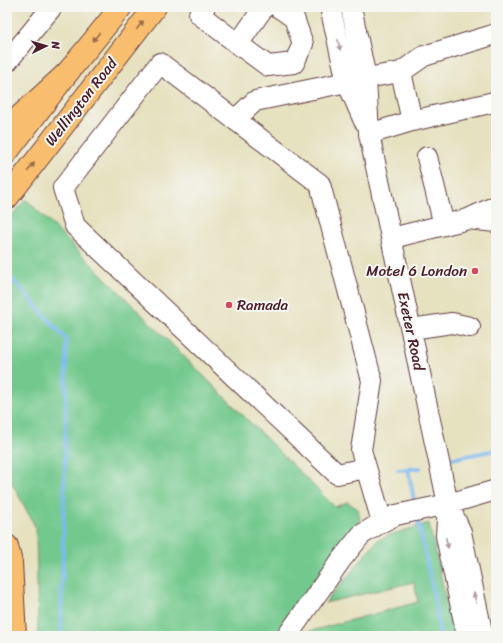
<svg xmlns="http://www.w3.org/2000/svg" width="503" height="643" font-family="Sriracha,sans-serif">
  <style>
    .green { fill: #73c98d; stroke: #5e745c }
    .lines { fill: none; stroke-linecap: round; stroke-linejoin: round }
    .stream { stroke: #7cb9ef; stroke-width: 4 }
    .minor-casing { stroke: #613c41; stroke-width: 22 }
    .major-casing { stroke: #613c41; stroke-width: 24 }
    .highway-casing { stroke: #613c41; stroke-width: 24 }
    .minor { stroke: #fff; stroke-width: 20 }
    .major { stroke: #f9be6d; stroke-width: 22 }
    .highway { stroke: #f9be6d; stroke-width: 22 }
    .oneway { fill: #996749 }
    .oneway2 { fill: #ae9aa0 }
    .poi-dot { fill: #d1495b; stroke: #f6f6f2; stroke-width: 1.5 }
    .labels { text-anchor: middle; stroke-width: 4; stroke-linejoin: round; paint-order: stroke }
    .street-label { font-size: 15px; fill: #4a1f2b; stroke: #f6f6f2 }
    .poi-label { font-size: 15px; fill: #4a1f2b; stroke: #f6f6f2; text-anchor: end }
  </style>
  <rect width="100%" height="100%" fill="#f6f6f2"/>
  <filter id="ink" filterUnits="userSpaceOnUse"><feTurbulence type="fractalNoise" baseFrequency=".025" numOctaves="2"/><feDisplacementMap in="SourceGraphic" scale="8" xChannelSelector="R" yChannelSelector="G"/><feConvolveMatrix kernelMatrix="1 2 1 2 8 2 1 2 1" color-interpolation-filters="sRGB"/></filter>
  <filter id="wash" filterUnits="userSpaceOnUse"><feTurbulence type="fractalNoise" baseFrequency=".012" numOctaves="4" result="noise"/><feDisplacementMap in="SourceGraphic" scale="16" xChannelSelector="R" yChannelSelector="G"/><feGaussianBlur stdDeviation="0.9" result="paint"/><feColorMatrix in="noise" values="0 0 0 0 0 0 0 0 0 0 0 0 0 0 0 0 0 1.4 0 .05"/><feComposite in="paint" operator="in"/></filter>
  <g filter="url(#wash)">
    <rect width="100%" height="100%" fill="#e6e1bf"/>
    <path class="green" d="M 26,199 L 335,507 L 347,502 L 358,509 L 360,520 L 274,636 L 38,636 L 36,528 L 7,474 L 7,222 Z
      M 429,523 L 454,636 L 301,636 L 303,633 L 418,602 L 414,582 L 325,603 L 378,540 L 396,533 Z"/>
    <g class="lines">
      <path class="stream" d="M 7,273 L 66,339 L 66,407 L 61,636
        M 451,459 L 496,450
        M 408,469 L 415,505
        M 398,470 L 420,468
        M 417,516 L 436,606 L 440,636"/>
    </g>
  </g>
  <g filter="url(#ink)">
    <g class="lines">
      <defs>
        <path id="minor" d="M 205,7 L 199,14 L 238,44 L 264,7
          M 330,7 L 347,82 L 364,121
          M 351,7 L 366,78 L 369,134 L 448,504 L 461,532 L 483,636
          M 238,44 L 268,66 L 294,63 L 303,44 L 294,18 L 278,7
          M 7,62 L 52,7
          M 366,78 L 401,72 L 424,56 L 496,34
          M 235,120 L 255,101 L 347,82
          M 412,121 L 494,102
          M 369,134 L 412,121 L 401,72
          M 427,157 L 444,225
          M 468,219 L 496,206
          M 392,238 L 468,219 L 496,222
          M 411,329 L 452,323 L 470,327
          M 366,468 L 337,474 L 75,226 L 63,188 L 160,63 L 320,184 L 372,381 L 361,450 L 382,522
          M 448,504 L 446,536 L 467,636
          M 287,636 L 341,560 L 361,535 L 382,522 L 396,515 L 448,504 L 496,490"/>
        <path id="major" d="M 7,152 L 68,72 L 121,7
          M 7,198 L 155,7"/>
        <path id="highway" d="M 7,128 L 68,72
          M 7,546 L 11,563 L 15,636"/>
      </defs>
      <use href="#minor" class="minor-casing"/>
      <use href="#major" class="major-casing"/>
      <use href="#highway" class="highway-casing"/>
      <use href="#minor" class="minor"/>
      <use href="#major" class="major"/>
      <use href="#highway" class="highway"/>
    </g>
    <defs><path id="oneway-solid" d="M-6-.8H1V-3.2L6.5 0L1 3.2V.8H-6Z"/></defs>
    <g class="oneway">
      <use href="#oneway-solid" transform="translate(140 25) rotate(-52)"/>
      <use href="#oneway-solid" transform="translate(96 37) rotate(129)"/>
      <use href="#oneway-solid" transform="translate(31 167) rotate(-52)"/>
    </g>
    <g class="oneway2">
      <use href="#oneway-solid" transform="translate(339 45) rotate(77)"/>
      <use href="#oneway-solid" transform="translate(447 543) rotate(78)"/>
      <use href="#oneway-solid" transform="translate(475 598) rotate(-102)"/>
    </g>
  </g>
  <g class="poi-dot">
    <circle cx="475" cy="271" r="4"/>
    <circle cx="229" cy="305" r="4"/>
  </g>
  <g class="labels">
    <g class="street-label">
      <text transform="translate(81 102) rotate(-52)" y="5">Wellington Road</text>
      <text transform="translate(411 331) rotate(78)" y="5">Exeter Road</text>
    </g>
    <g class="poi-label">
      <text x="467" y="276">Motel 6 London</text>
      <text x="237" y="310" text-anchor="start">Ramada</text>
    </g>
  </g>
  <rect width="503" height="643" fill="none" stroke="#f6f6f2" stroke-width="24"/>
  <g transform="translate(46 46) rotate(85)" stroke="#f6f6f2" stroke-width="3" paint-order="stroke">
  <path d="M0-3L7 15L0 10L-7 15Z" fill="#4a1f2b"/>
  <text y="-6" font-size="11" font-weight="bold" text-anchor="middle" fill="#4a1f2b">N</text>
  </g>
</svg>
